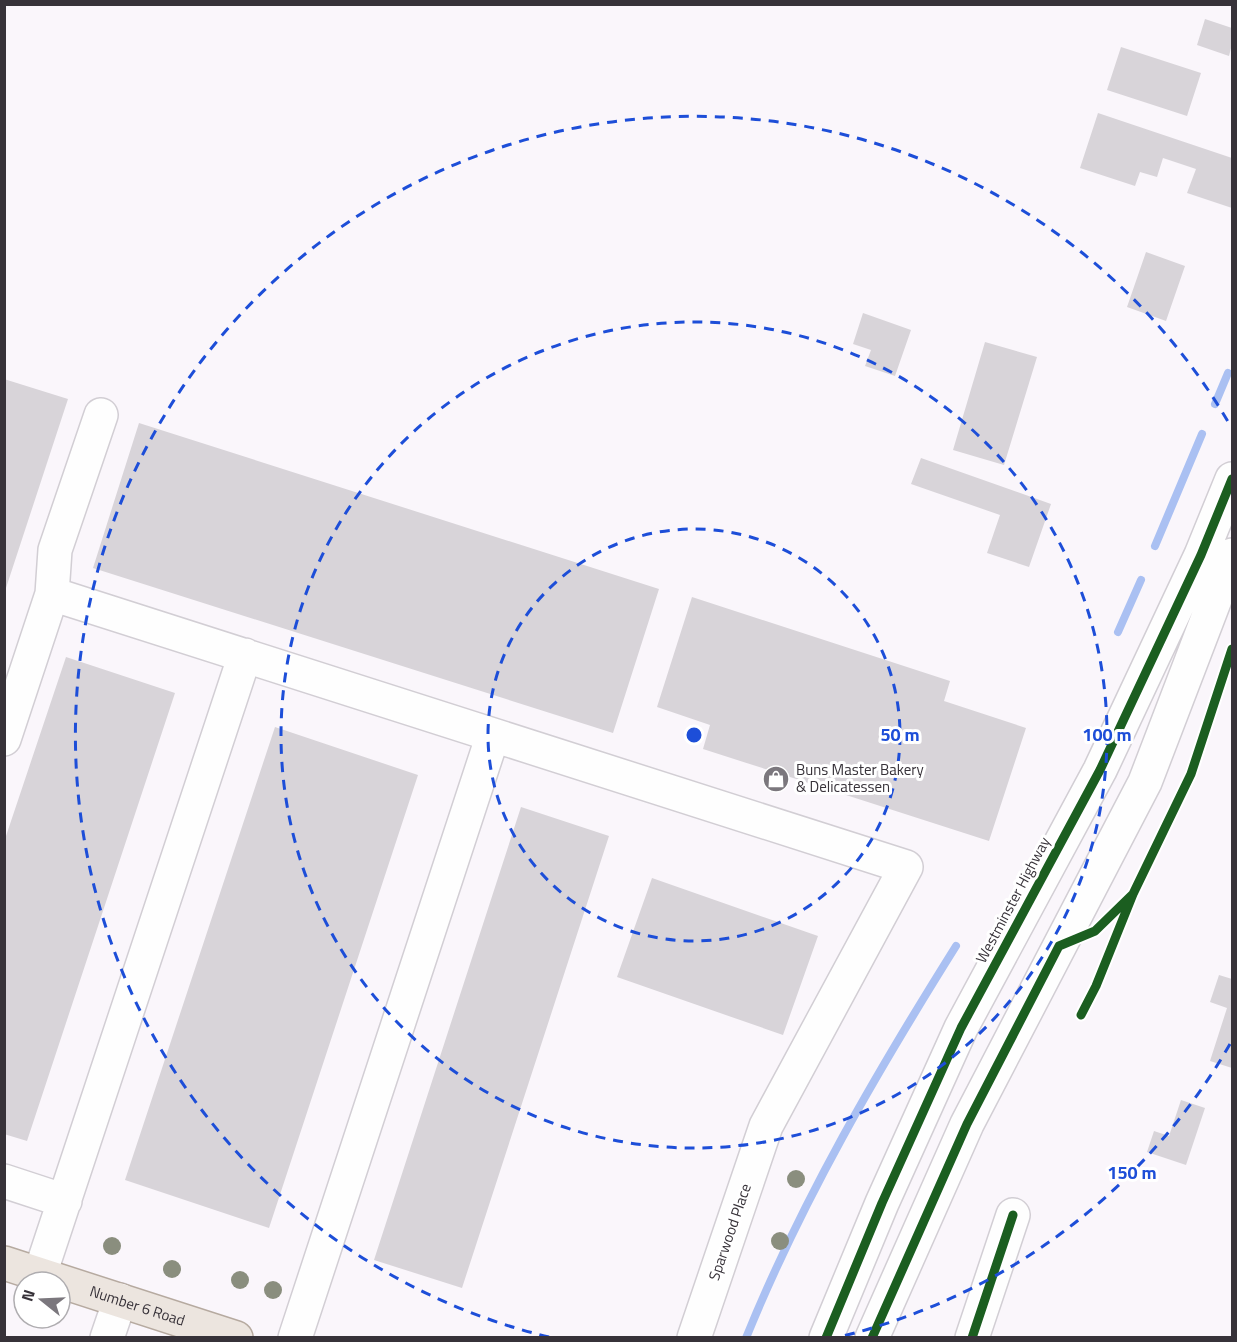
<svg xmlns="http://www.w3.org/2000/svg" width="1237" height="1342" font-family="'Titillium Web',sans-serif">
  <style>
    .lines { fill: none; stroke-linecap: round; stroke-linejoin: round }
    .stream { stroke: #aac0f2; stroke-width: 8 }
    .building { fill: #d8d4d9 }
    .minor-casing { stroke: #d2ced4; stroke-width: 36 }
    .major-casing { stroke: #b6aaa0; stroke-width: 36 }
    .minor { stroke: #fefefe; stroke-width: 33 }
    .major { stroke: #ece5df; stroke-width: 33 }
    .cycleway-casing { stroke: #fff; stroke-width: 13 }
    .cycleway { stroke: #1b5e20; stroke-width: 9 }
    .tree { fill: #8a8e7e }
    .ring { fill: none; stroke: #1d4ed8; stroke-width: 3; stroke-dasharray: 10 8 }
    .labels { text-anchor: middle; stroke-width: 6; stroke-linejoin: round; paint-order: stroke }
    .poi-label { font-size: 15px; fill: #373239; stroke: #fff; text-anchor: start }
    .street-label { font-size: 15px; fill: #373239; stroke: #fff }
    .centre { fill: #1d4ed8; stroke: #fff; stroke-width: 3 }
    .ring-label { font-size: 18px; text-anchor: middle; font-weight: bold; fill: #1d4ed8; stroke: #fff; stroke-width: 6; stroke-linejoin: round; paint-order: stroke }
  </style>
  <rect width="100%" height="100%" fill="#faf6fb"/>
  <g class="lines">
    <path class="stream" d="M 1215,404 L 1228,373
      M 1155,546 L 1202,434
      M 1118,632 L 1141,580
      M 746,1338 C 802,1200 877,1072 956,946"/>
  </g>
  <path class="building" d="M 1205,19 L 1232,28 L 1232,44 L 1229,56 L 1197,45 Z
    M 1121,47 L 1201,73 L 1187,116 L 1107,90 Z
    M 1098,113 L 1232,158 L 1232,208 L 1187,193 L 1196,169 L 1163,158 L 1157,177 L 1140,172 L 1135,186 L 1080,168 Z
    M 1146,252 L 1185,266 L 1166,321 L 1127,307 Z
    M 863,313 L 911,330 L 895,376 L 865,366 L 871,350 L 853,344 Z
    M 985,342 L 1037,357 L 1004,465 L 953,450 Z
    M 4,379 L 68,399 L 5,591 L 4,591 Z
    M 139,423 L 659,589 L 613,733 L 93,568 Z
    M 921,458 L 1051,504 L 1029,567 L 987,553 L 1000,515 L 911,484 Z
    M 692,597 L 950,681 L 944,701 L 1026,728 L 989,841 L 703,749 L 710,725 L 657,707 Z
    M 66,657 L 175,693 L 27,1141 L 4,1134 L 4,842 Z
    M 275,727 L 418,775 L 269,1228 L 125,1180 Z
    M 521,807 L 609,836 L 462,1288 L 374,1260 Z
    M 652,878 L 818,936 L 783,1035 L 617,977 Z
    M 1219,975 L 1232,979 L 1232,1068 L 1210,1061 L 1227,1008 L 1210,1002 Z
    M 1181,1100 L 1205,1108 L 1186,1165 L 1147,1152 L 1154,1131 L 1169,1136 Z"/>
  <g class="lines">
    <defs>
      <path id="minor" d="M 52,594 L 906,867 L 766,1126 L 694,1338
        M 4,739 L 52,594 L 55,550 L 101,415
        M 4,1181 L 65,1201
        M 40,1274 L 245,655
        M 107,1338 L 120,1300
        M 295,1338 L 493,735
        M 826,1338 L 882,1203 L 961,1028 L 1100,770 L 1201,555 L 1232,479
        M 872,1338 L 967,1124 L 1145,782 L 1232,555
        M 972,1338 L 1013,1215"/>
      <g id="major">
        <path id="s1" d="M 4,1263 L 236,1338"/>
      </g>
    </defs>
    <use href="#minor" class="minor-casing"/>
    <use href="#major" class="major-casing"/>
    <use href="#minor" class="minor"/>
    <use href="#major" class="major"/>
    <defs>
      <path id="cycleway" d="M 1081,1015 L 1096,986 L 1133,894 L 1191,774 L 1232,649
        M 826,1338 L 882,1203 L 961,1028 L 1100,770 L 1201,555 L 1232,479
        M 872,1338 L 967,1124 L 1059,946 L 1095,931 L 1133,894
        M 972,1338 L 1013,1215"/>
    </defs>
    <use href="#cycleway" class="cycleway-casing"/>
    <use href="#cycleway" class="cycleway"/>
  </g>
  <g class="tree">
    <circle cx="796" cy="1179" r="9"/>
    <circle cx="780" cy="1241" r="9"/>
    <circle cx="112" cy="1246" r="9"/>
    <circle cx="172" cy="1269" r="9"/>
    <circle cx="240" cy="1280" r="9"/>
    <circle cx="273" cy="1290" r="9"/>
  </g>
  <g class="ring">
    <circle cx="694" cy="735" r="206"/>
    <circle cx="694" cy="735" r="413"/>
    <path d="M1230 1044A619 619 0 0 1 839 1337M549 1337A619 619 0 1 1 1230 425"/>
  </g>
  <defs>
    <symbol id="shop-disc" viewBox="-11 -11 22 22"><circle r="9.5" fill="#7b777d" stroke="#fff"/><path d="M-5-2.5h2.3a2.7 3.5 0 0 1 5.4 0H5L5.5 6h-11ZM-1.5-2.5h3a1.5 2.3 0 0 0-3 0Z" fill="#fff"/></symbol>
  </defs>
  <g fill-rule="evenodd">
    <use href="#shop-disc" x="761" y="764" width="30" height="30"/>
  </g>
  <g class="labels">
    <g class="poi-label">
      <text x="796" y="775">Buns Master Bakery<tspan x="796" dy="17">&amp; Delicatessen</tspan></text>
    </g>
    <g class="street-label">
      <text transform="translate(1013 900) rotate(-62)" y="5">Westminster Highway</text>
      <text transform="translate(730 1232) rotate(-71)" y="5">Sparwood Place</text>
      <text dy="5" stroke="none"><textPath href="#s1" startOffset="140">Number 6 Road</textPath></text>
    </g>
  </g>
  <circle cx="694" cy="735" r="9" class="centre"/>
  <g class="ring-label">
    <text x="900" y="741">50 m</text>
    <text x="1107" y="741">100 m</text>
    <text x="1132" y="1179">150 m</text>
  </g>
  <rect width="1237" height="1342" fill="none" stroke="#373239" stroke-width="12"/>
  <g transform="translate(42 1300) rotate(288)"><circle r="28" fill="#ffffff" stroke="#afadb0" stroke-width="1.5"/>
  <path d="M0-4.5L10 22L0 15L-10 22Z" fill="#7b777d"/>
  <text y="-9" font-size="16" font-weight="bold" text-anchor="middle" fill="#373239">N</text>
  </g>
</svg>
